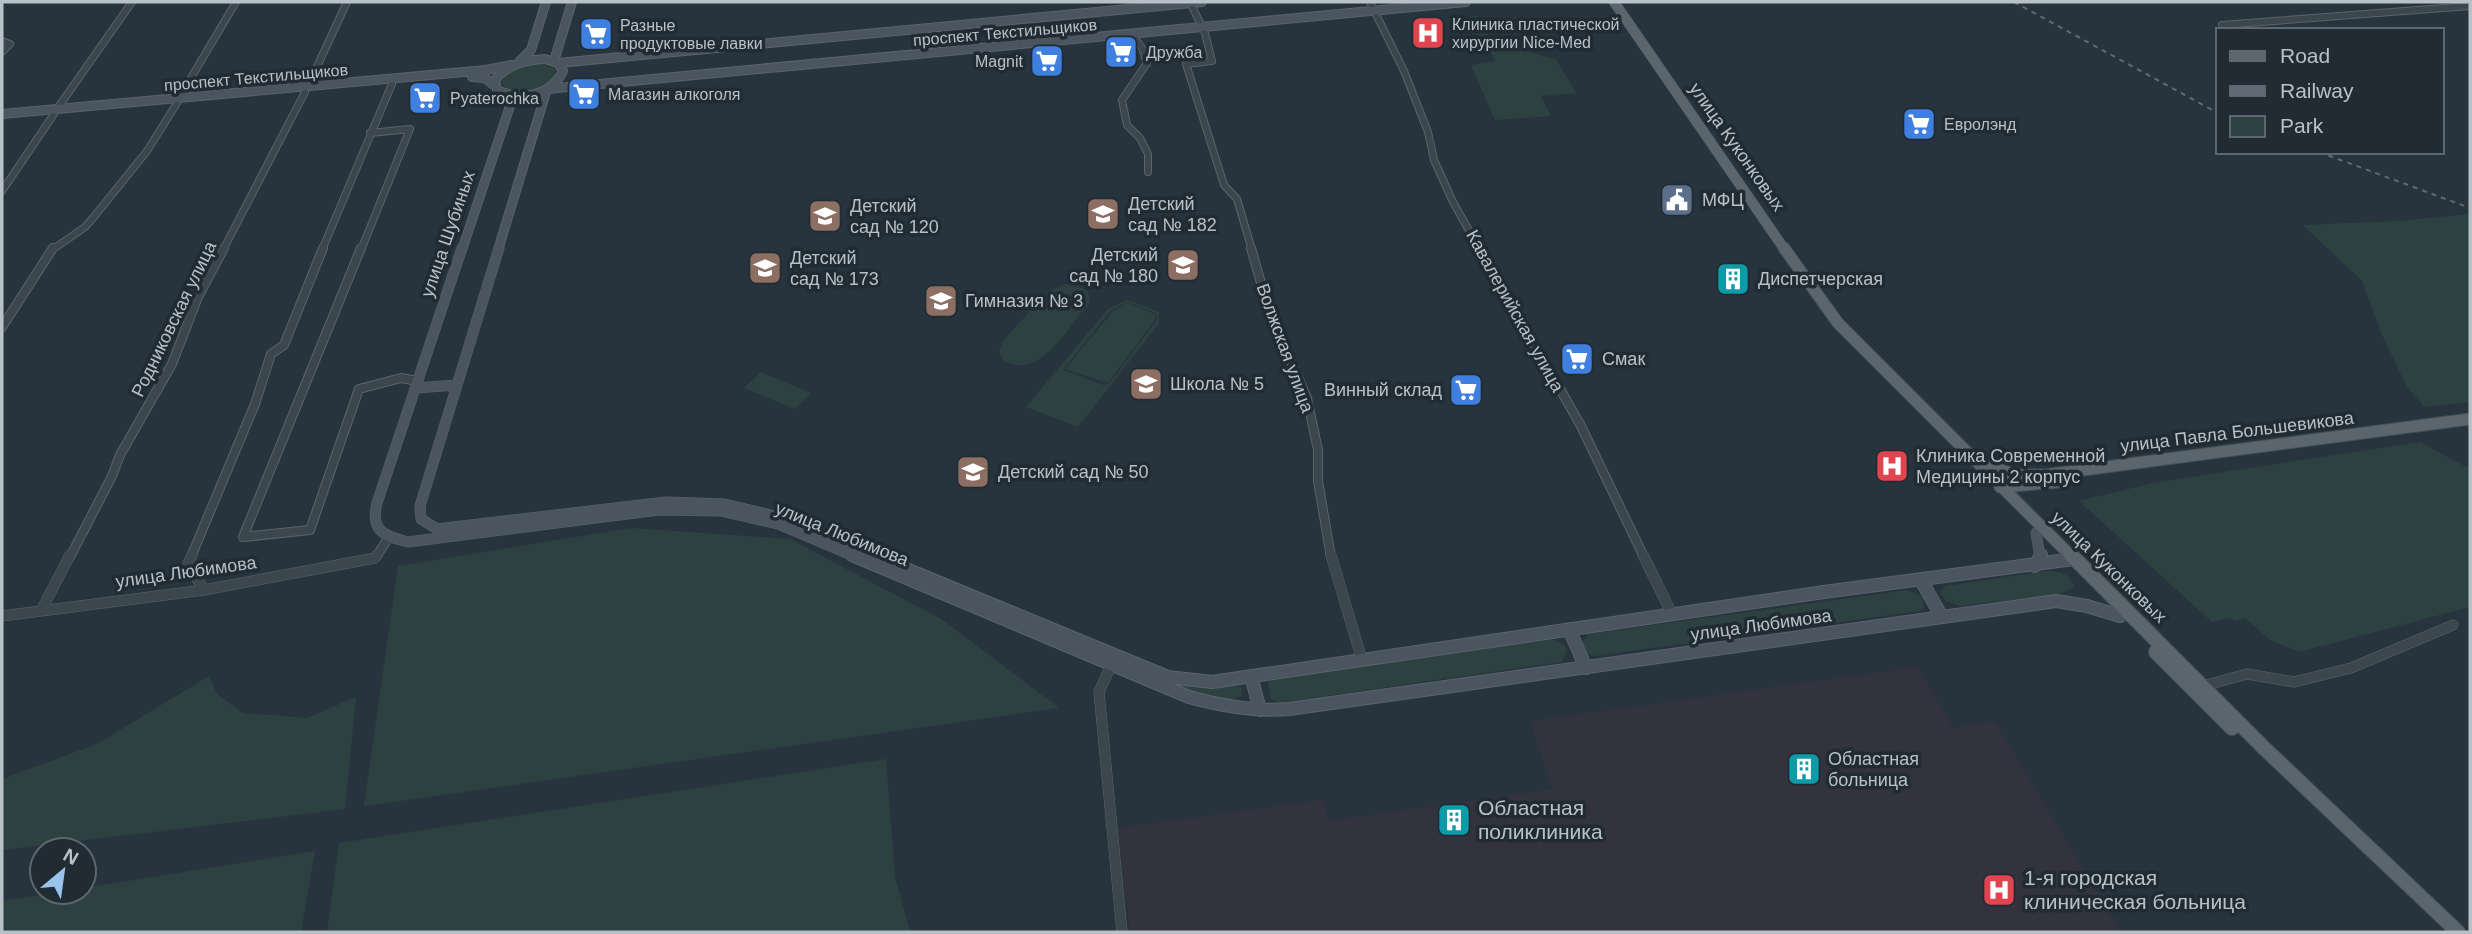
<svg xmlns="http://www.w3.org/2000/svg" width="2472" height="934" font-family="Arial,sans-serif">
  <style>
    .medical { fill: #33333f }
    .green { fill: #2d4240; fill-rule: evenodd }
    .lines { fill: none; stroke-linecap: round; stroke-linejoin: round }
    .street-far2-casing { stroke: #5a646b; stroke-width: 8 }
    .street-far1-casing { stroke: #5a646b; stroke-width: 10 }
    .street-casing { stroke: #5a646b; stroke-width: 11 }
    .secondary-far2-casing { stroke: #5a646b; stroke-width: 10 }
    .secondary-far1-casing { stroke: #5a646b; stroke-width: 11 }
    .secondary-casing { stroke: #5a646b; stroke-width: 14 }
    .primary-far2-casing { stroke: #454f57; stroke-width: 11 }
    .primary-far1-casing { stroke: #454f57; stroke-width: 13 }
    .primary-casing { stroke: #454f57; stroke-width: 16 }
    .street-far2 { stroke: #3c464d; stroke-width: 6 }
    .street-far1 { stroke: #3c464d; stroke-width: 8 }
    .street { stroke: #3c464d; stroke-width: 10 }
    .secondary-far2 { stroke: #4b5560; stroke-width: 8 }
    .secondary-far1 { stroke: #4b5560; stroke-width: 10 }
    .secondary { stroke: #4b5560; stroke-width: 12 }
    .primary-far2 { stroke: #5a656d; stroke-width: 10 }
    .primary-far1 { stroke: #5a656d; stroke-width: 11 }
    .primary { stroke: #5a656d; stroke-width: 14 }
    .rail { stroke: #5f6a74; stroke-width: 2; stroke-dasharray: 5 5; stroke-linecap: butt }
    .labels { text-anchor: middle; stroke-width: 7; stroke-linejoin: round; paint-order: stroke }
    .far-poi-label { font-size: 16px; fill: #b8c1c8; stroke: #212b33; text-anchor: start }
    .far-street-label { font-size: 16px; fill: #b8c1c8; stroke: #212b33 }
    .street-label { font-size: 18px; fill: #b8c1c8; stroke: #212b33 }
    .poi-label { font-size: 18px; fill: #b8c1c8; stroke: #212b33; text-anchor: start }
    .near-poi-label { font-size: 21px; fill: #b8c1c8; stroke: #212b33; text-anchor: start }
  </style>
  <rect width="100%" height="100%" fill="#28343d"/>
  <path class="medical" d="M 1918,667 L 1953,728 L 1995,722 L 2121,932 L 1130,932 L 1118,828 L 1323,800 L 1328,821 L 1552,789 L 1530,721 Z"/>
  <path class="green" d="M 1478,16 L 1490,37 L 1505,45 L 1556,60 L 1577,93 L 1541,96 L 1551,116 L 1495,120 L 1471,65 L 1495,61 L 1489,50 L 1469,49 L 1464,39 L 1479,37 L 1466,17 Z
    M 536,63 L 555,68 L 554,79 C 539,90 520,97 503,87 L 502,79 C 510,67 523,65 536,63 Z
    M 2470,214 L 2470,402 L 2424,407 L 2406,385 L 2382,335 L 2362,281 L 2303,225 L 2400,221 Z
    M 1066,284 L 1079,286 L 1088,292 L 1090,301 L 1087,306 C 1067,329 1038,382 1003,360 L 999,351 L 1003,341 L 1047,292 Z
    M 1127,300 L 1159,312 L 1159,323 L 1078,427 L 1026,407 L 1108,309 ZM 1127,302 L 1156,313 L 1157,320 L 1109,384 L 1103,385 L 1063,370 L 1111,310 Z
    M 1127,303 L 1155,314 L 1155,320 L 1108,383 L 1065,369 L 1113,311 Z
    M 761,372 L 811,393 L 795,409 L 744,388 Z
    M 2420,442 L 2470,469 L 2470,607 L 2299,652 L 2270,640 L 2245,618 L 2236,621 L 2229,618 L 2212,622 L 2079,501 L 2153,483 Z
    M 631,528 L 790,539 L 941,619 L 1059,708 L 364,806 L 398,566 Z
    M 2046,571 C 2058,571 2072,573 2074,588 L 2060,594 L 1960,606 L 1946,601 L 1940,593 L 1946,586 Z
    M 1908,590 L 1922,597 L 1924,608 L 1920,611 L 1595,656 L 1587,654 L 1580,644 L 1589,634 Z
    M 1552,639 L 1564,645 L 1567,651 L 1561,662 L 1278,703 L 1270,698 L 1268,683 L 1274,679 Z
    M 209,676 L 217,694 L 243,713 L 307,718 L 356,697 L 345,809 L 2,850 L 2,779 L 97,744 Z
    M 1233,684 L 1242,688 L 1242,695 C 1227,707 1192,694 1177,685 Z
    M 886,759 L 895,877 L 910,932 L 327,932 L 339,843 Z
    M 315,851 L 301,932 L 2,932 L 2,901 L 60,892 L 84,892 L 84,888 Z"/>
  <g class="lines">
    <defs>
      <path id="street-far2" d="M 1190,2 L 1205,33 L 1212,61 L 1186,64 L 1224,185 L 1237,199 L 1252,250
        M 1370,2 L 1404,71 L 1428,132 L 1434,160 L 1453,202 L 1480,250
        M 2222,25 L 2470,6
        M 1132,34 L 1142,48 L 1147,63 L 1122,100 L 1127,125 L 1140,138 L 1148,154 L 1148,172
        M 2,41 L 10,44 L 2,52
        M 308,86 L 347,2
        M 179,98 L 236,2
        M 57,109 L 132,2
        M 2,191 L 54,114
        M 52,250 L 85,227 L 93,218 L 147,151 L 177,103
        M 223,250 L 305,92
        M 322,250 L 392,84
        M 361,250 L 410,129 L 370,133"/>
      <path id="street-far1" d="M 361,248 L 243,537 L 310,530 L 359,389 L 401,378 L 418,381
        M 1251,248 L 1269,311 L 1307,398 L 1318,450 L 1318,481 L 1331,557
        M 1479,248 L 1580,424 L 1644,557
        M 2,327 L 53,248
        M 70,557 L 112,476 L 120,455 L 172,364 L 198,297 L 224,248
        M 191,557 L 255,404 L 271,354 L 284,345 L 323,248
        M 376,557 L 389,537"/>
      <path id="street" d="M 192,555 L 188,564 L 204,590
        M 1331,555 L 1362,660
        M 1643,555 L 1672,614
        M 42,609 L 70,555
        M 2,616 L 204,590 L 375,558 L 377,555
        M 1113,661 L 1099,692 L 1122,932
        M 2203,686 L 2247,674 L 2294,682 L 2351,668 L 2453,625"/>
      <path id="secondary-far2" d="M 545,59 L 558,63 L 563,71 C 551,96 521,101 497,90 L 495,80 C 508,64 525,60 545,59 Z
        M 520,61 L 531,50 L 546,2
        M 554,61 L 572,2
        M 558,63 L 1202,2
        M 472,77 L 485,78 L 494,85
        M 547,89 L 1466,2
        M 2,114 L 486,70 L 512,65
        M 462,250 L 510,106 L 509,98 L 503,94
        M 498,250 L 547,89"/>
      <path id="secondary-far1" d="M 462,248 L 377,503 C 370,531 384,536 408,542 L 659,510 L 721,511 L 778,524 L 856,557
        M 499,248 L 420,506 L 421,519 L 437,529 L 666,502 L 725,504 L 783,518 L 877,557
        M 415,388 L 457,385
        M 2036,533 L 2040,557"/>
      <path id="secondary" d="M 852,555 L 1189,697 C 1222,706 1255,712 1289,709 L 2056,601 L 2087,606 L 2120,616
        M 872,555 L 1168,677 L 1212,682 L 1824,592 L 2074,559
        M 2035,566 L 2041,555
        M 1921,580 L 1942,617
        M 1569,629 L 1586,668
        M 1251,676 L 1260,710"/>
      <path id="primary-far2" d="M 1614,2 L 1785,250"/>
      <path id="primary-far1" d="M 1784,248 L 1838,323 L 2072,557
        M 1983,463 L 2012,474 L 2045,475 L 2470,419
        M 2000,487 L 2059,482"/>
      <path id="primary" d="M 2071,555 L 2264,748 L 2458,932
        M 2156,652 L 2232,728"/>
    </defs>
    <use href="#street-far2" class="street-far2-casing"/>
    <use href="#street-far1" class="street-far1-casing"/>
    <use href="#street" class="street-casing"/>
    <use href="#secondary-far2" class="secondary-far2-casing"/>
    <use href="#secondary-far1" class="secondary-far1-casing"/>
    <use href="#secondary" class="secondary-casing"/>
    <use href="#primary-far2" class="primary-far2-casing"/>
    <use href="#primary-far1" class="primary-far1-casing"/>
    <use href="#primary" class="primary-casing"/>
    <use href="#street-far2" class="street-far2"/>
    <use href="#street-far1" class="street-far1"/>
    <use href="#street" class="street"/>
    <use href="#secondary-far2" class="secondary-far2"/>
    <use href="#secondary-far1" class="secondary-far1"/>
    <use href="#secondary" class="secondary"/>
    <use href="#primary-far2" class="primary-far2"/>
    <use href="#primary-far1" class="primary-far1"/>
    <use href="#primary" class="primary"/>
    <path class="rail" d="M 2014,2 L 2218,113
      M 2319,152 L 2470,208"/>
  </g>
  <defs>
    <symbol id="hospital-square" viewBox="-11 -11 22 22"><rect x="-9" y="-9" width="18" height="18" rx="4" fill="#e0444e" stroke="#212b33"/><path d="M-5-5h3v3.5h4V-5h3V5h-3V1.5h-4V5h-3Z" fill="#fff"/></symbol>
    <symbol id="supermarket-square" viewBox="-11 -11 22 22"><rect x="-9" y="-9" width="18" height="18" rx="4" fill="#3f7fe0" stroke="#212b33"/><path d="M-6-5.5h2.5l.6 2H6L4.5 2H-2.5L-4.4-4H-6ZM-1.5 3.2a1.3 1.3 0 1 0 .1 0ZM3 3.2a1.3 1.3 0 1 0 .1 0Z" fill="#fff"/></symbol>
    <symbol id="civic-square" viewBox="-11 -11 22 22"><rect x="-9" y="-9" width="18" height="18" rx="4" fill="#5c6f8a" stroke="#212b33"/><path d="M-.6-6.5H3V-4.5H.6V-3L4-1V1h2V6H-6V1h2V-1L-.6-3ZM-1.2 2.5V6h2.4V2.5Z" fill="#fff"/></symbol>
    <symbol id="school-square" viewBox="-11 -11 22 22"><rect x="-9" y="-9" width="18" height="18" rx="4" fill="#8d6e63" stroke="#212b33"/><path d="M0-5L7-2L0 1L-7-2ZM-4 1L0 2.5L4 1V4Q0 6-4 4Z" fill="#fff"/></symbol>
    <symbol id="building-square" viewBox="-11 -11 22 22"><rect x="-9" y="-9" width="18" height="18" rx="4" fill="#0f9aa8" stroke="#212b33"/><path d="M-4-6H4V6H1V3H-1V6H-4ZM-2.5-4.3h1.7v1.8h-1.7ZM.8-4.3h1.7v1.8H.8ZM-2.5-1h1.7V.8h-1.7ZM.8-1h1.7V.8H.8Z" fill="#fff"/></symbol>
  </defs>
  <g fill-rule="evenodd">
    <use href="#hospital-square" x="1409" y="14" width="38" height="38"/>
    <use href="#supermarket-square" x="577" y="15" width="38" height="38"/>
    <use href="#supermarket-square" x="1102" y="33" width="38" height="38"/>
    <use href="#supermarket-square" x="1028" y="42" width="38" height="38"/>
    <use href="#supermarket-square" x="565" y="75" width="38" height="38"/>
    <use href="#supermarket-square" x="406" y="79" width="38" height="38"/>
    <use href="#supermarket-square" x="1900" y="105" width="38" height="38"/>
    <use href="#civic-square" x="1658" y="181" width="38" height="38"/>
    <use href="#school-square" x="1084" y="195" width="38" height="38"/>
    <use href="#school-square" x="806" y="197" width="38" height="38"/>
    <use href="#school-square" x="1164" y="246" width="38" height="38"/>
    <use href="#school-square" x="746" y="249" width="38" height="38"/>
    <use href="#building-square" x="1714" y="260" width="38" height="38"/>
    <use href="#school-square" x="922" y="282" width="38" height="38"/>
    <use href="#supermarket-square" x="1558" y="340" width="38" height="38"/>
    <use href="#school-square" x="1127" y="365" width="38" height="38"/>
    <use href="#supermarket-square" x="1447" y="371" width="38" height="38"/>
    <use href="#hospital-square" x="1873" y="447" width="38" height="38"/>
    <use href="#school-square" x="954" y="453" width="38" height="38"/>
    <use href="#building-square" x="1785" y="750" width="38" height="38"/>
    <use href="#building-square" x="1435" y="801" width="38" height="38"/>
    <use href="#hospital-square" x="1980" y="871" width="38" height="38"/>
  </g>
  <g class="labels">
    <g class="far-poi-label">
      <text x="1452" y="30">Клиника пластической<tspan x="1452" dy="18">хирургии Nice-Med</tspan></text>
      <text x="620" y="31">Разные<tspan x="620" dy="18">продуктовые лавки</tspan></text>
      <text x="1146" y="58">Дружба</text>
      <text x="1023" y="67" text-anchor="end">Magnit</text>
      <text x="608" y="100">Магазин алкоголя</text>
      <text x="450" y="104">Pyaterochka</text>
      <text x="1944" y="130">Евролэнд</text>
    </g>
    <g class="far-street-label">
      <text transform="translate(1005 32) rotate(-5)" y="6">проспект Текстильщиков</text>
      <text transform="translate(256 77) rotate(-5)" y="6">проспект Текстильщиков</text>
    </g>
    <g class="street-label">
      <text transform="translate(1737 147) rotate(55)" y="6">улица Куконковых</text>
      <text transform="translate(448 234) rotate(-71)" y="6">улица Шубиных</text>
      <text transform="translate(1515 311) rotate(61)" y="6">Кавалерийская улица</text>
      <text transform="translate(174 319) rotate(-64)" y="6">Родниковская улица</text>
      <text transform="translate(1285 348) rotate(70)" y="6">Волжская улица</text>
      <text transform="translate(2237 432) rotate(-7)" y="6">улица Павла Большевикова</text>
      <text transform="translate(842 534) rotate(22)" y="6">улица Любимова</text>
      <text transform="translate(2109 567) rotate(44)" y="6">улица Куконковых</text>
      <text transform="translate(186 572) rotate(-8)" y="6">улица Любимова</text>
      <text transform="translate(1761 625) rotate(-8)" y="6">улица Любимова</text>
    </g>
    <g class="poi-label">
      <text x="1702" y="206">МФЦ</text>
      <text x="1128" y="210">Детский<tspan x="1128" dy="21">сад № 182</tspan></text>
      <text x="850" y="212">Детский<tspan x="850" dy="21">сад № 120</tspan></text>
      <text x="1158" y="261" text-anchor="end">Детский<tspan x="1158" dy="21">сад № 180</tspan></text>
      <text x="790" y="264">Детский<tspan x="790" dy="21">сад № 173</tspan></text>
      <text x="1758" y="285">Диспетчерская</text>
      <text x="965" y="307">Гимназия № 3</text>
      <text x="1602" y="365">Смак</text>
      <text x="1170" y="390">Школа № 5</text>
      <text x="1442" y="396" text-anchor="end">Винный склад</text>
      <text x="1916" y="462">Клиника Современной<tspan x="1916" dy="21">Медицины 2 корпус</tspan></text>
      <text x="998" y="478">Детский сад № 50</text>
      <text x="1828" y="765">Областная<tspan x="1828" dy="21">больница</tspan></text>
    </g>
    <g class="near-poi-label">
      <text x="1478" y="815">Областная<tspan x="1478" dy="24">поликлиника</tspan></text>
      <text x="2024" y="885">1-я городская<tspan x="2024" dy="24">клиническая больница</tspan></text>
    </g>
  </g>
  <rect width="2472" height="934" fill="none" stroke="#b8c1c8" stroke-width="7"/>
  <rect x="2216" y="28" width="228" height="126" fill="#212b33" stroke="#5d676f" stroke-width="2"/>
  <rect x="2230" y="51" width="35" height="10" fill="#5a656d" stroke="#5d676f" stroke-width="2"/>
  <text x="2280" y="63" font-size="21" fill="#b8c1c8">Road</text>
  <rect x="2230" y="86" width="35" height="10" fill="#5f6a74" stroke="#5d676f" stroke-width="2"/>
  <text x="2280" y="98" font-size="21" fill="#b8c1c8">Railway</text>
  <rect x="2230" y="116" width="35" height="21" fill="#2d4240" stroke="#5d676f" stroke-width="2"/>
  <text x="2280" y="133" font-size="21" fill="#b8c1c8">Park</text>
  <g transform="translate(63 871) rotate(29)"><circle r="33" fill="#212b33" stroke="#5d676f" stroke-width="2"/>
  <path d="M0-5L12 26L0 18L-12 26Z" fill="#9ac4ec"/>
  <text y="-10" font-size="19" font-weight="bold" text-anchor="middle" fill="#b8c1c8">N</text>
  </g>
</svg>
